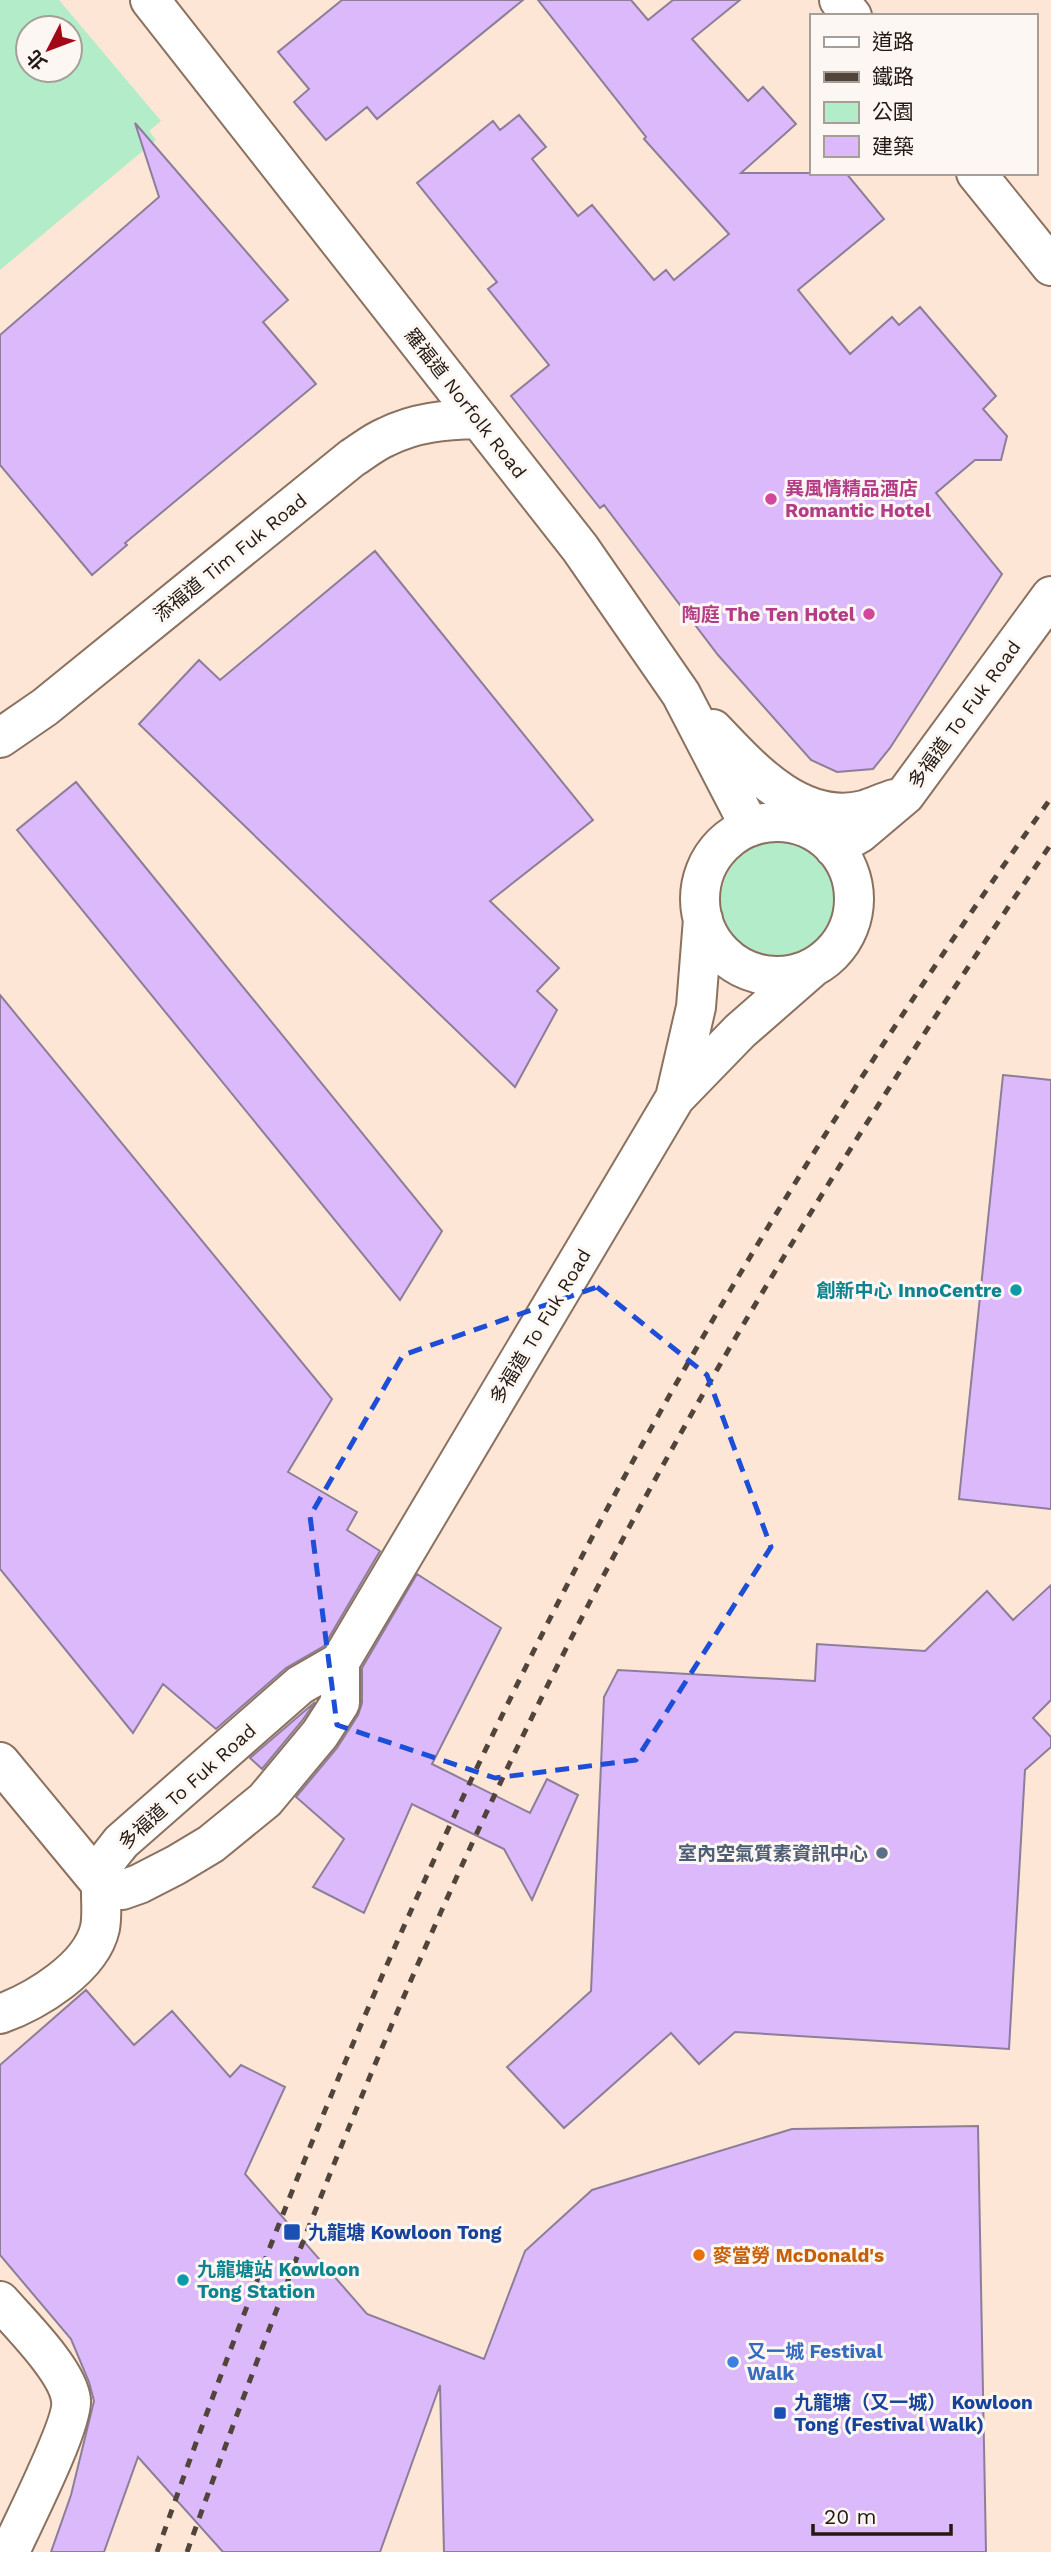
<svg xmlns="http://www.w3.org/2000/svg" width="1051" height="2552" font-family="'Work Sans','Noto Sans TC',sans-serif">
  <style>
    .green { fill: #b2ecc9; fill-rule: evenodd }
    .building { fill: #dcb9fb; stroke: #8c7e99; stroke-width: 2 }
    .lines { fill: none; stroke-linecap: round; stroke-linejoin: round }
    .street-casing { stroke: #8b715f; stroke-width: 42 }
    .street { stroke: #fff; stroke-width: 38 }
    .rail { stroke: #51443b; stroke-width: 5; stroke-dasharray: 9 9; stroke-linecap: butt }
    .marked { fill: none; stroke: #1d4ed8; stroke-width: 5; stroke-dasharray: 14 9; stroke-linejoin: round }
    .hotel-dot { fill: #d1479c; stroke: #fdf7f3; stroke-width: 2.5 }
    .culture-dot { fill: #0f9aa8; stroke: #fdf7f3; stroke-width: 2.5 }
    .service-dot { fill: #5c6f8a; stroke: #fdf7f3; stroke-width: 2.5 }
    .transit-dot { fill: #1a4fb4; stroke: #fdf7f3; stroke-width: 2.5 }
    .food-dot { fill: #e8710a; stroke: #fdf7f3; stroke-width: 2.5 }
    .shop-dot { fill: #3f7fe0; stroke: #fdf7f3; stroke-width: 2.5 }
    .labels { text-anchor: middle; stroke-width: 6; stroke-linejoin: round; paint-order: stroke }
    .street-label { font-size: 19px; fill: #231912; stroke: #fdf7f3 }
    .hotel-label { font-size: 19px; font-weight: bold; fill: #b23c85; stroke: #fdf7f3; text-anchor: start }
    .culture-label { font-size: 19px; font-weight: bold; fill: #0d838f; stroke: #fdf7f3; text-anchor: end }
    .service-label { font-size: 19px; font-weight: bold; fill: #4e5e75; stroke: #fdf7f3; text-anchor: end }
    .transit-label { font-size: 19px; font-weight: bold; fill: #164399; stroke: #fdf7f3; text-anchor: start }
    .food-label { font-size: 19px; font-weight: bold; fill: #c56008; stroke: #fdf7f3; text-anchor: start }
    .shop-label { font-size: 19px; font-weight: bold; fill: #366cbe; stroke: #fdf7f3; text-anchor: start }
  </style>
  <rect width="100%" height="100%" fill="#fee6d6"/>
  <path class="green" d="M 0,0 L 59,0 L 161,121 L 149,131 L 156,140 L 0,270 ZM 28,28 L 70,28 L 70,70 L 28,70 Z
    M721 900a58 58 0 1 1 116 0a58 58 0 1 1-116 0Z"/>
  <path class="building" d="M 342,0 L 523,0 L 377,119 L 367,107 L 326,140 L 294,102 L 309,89 L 278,52 Z
    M 538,0 L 631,0 L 648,20 L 673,0 L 740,0 L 692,39 L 748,101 L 763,87 L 796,124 L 741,173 L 846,173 L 884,219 L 798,290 L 850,354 L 892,317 L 899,325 L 920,307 L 996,396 L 983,409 L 1007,436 L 1001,460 L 975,460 L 936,493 L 1002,574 L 890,748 L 873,769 L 837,772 L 811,760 L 718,655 L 604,505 L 600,508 L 511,396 L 549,365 L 488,289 L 497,282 L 417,183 L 493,121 L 500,130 L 519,115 L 546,147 L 532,159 L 578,216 L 592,205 L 654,280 L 666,270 L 674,280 L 729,234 L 644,139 L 646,137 Z
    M 135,123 L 288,300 L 263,322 L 316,384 L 125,543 L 127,545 L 92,575 L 0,465 L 0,335 L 159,197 Z
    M 375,551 L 593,820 L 490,901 L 559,968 L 537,991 L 557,1010 L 515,1087 L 139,724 L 199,660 L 220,680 Z
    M 76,782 L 442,1231 L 400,1300 L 17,830 Z
    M 0,995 L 332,1399 L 288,1472 L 357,1512 L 347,1530 L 380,1551 L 324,1646 L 286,1668 L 216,1729 L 163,1684 L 133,1733 L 0,1569 Z
    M 1003,1075 L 1051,1080 L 1051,1509 L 959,1499 Z
    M 417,1574 L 501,1628 L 432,1764 L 530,1813 L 547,1779 L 578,1795 L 532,1900 L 504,1849 L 412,1804 L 364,1913 L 313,1887 L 344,1839 L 296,1797 L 337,1748 L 358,1715 L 362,1703 L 362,1668 Z
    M 1051,1585 L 1051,1700 L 1033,1718 L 1051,1737 L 1051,1747 L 1025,1770 L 1009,2049 L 735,2032 L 699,2064 L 671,2033 L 564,2128 L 507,2067 L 591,1991 L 604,1697 L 618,1670 L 815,1681 L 817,1644 L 925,1651 L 987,1591 L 1013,1620 Z
    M 315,1702 L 302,1721 L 262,1769 L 250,1758 Z
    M 86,1990 L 134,2045 L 172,2011 L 230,2077 L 241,2065 L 285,2087 L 245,2174 L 367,2314 L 484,2359 L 525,2251 L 592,2190 L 792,2129 L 978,2126 L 986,2552 L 444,2552 L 440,2385 L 380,2552 L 223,2552 L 138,2457 L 104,2552 L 51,2552 L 71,2495 L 94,2401 L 89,2382 L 71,2339 L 0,2255 L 0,2065 Z"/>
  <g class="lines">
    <defs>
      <path id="street" d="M 150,0 L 580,548 L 681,694 L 750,827
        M 839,0 L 852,16
        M 976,173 L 1051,266
        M 713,729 C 751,769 801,826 864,810 C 874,807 884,802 894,799
        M 0,738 L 45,707 L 352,458 C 363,451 374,442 386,437 C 416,422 445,420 478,419
        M700 899a77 77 0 1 1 154 0a77 77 0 1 1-154 0Z
        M 834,848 L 860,833 L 905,795 L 1051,596
        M 675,1098 L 696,1007 L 703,919
        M 0,1762 L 105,1889 L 122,1890 L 139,1884 L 176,1865 L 211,1844 L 265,1800 L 320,1734 L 340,1703 L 340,1662
        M 0,2014 C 36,2001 91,1968 100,1928 C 104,1907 97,1885 105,1864 C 108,1857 116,1849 121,1842 L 300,1685 L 340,1662 L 675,1098 L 740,1031 L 811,969
        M 0,2301 C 20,2324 68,2371 71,2400 C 74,2422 25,2519 13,2545 L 4,2552"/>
    </defs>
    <use href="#street" class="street-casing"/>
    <use href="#street" class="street"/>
    <path class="rail" d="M 157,2552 C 260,2258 377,1970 514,1691 C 666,1379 850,1081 1051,798
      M 187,2552 C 304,2225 434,1902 594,1594 C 729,1333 886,1086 1051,844"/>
  </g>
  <path class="marked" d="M 597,1287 L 707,1375 L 771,1547 L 636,1760 L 495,1778 L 337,1725 L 310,1516 L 403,1355 Z"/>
  <g class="hotel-dot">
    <circle cx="771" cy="499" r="7"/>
    <circle cx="869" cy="614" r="7"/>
  </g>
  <g class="culture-dot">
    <circle cx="1016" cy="1290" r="7"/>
    <circle cx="183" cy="2280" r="7"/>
  </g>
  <circle class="service-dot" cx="882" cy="1853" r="7"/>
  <g class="transit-dot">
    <rect x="283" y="2223" width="18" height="18" rx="3.5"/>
    <rect x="773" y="2406" width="14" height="14" rx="3.5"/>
  </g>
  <circle class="food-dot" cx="699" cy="2255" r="7"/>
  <circle class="shop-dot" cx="733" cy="2362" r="7"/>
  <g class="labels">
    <g class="street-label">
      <text transform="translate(466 403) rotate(52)" y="7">羅福道 Norfolk Road</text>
      <text transform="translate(230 557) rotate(-39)" y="7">添福道 Tim Fuk Road</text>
      <text transform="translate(964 714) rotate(-54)" y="7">多福道 To Fuk Road</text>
      <text transform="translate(540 1326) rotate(-59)" y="7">多福道 To Fuk Road</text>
      <text transform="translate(187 1786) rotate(-42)" y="7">多福道 To Fuk Road</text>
    </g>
    <g class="hotel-label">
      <text x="785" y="495">異風情精品酒店<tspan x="785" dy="22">Romantic Hotel</tspan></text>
      <text x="855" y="621" text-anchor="end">陶庭 The Ten Hotel</text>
    </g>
    <g class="culture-label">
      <text x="1002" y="1297">創新中心 InnoCentre</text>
      <text x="197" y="2276" text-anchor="start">九龍塘站 Kowloon<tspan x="197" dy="22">Tong Station</tspan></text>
    </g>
    <g class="service-label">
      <text x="868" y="1860">室內空氣質素資訊中心</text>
    </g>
    <g class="transit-label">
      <text x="308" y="2239">九龍塘 Kowloon Tong</text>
      <text x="794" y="2409">九龍塘（又一城） Kowloon<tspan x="794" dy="22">Tong (Festival Walk)</tspan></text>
    </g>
    <g class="food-label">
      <text x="713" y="2262">麥當勞 McDonald's</text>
    </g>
    <g class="shop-label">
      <text x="747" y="2358">又一城 Festival<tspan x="747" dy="22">Walk</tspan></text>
    </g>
  </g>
  <rect x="810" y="14" width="228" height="161" fill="#fdf7f3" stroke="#a69e99" stroke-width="2"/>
  <rect x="824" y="37" width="35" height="10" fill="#ffffff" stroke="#a69e99" stroke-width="2"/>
  <text x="872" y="49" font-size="21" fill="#231912">道路</text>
  <rect x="824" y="72" width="35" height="10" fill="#51443b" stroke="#a69e99" stroke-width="2"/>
  <text x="872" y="84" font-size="21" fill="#231912">鐵路</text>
  <rect x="824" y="102" width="35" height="21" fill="#b2ecc9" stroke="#a69e99" stroke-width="2"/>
  <text x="872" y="119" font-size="21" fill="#231912">公園</text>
  <rect x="824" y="136" width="35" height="21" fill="#dcb9fb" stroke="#a69e99" stroke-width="2"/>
  <text x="872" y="154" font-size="21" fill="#231912">建築</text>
  <g transform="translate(49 49) rotate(228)"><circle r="33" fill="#fdf7f3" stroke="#a69e99" stroke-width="2"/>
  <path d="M0-5L12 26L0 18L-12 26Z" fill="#a30816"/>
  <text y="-10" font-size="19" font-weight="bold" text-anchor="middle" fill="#231912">北</text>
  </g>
  <path d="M813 2524v10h138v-10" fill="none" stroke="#231912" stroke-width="3.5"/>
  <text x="824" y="2524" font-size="21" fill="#231912" stroke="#fdf7f3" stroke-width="5" paint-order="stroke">20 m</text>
</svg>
